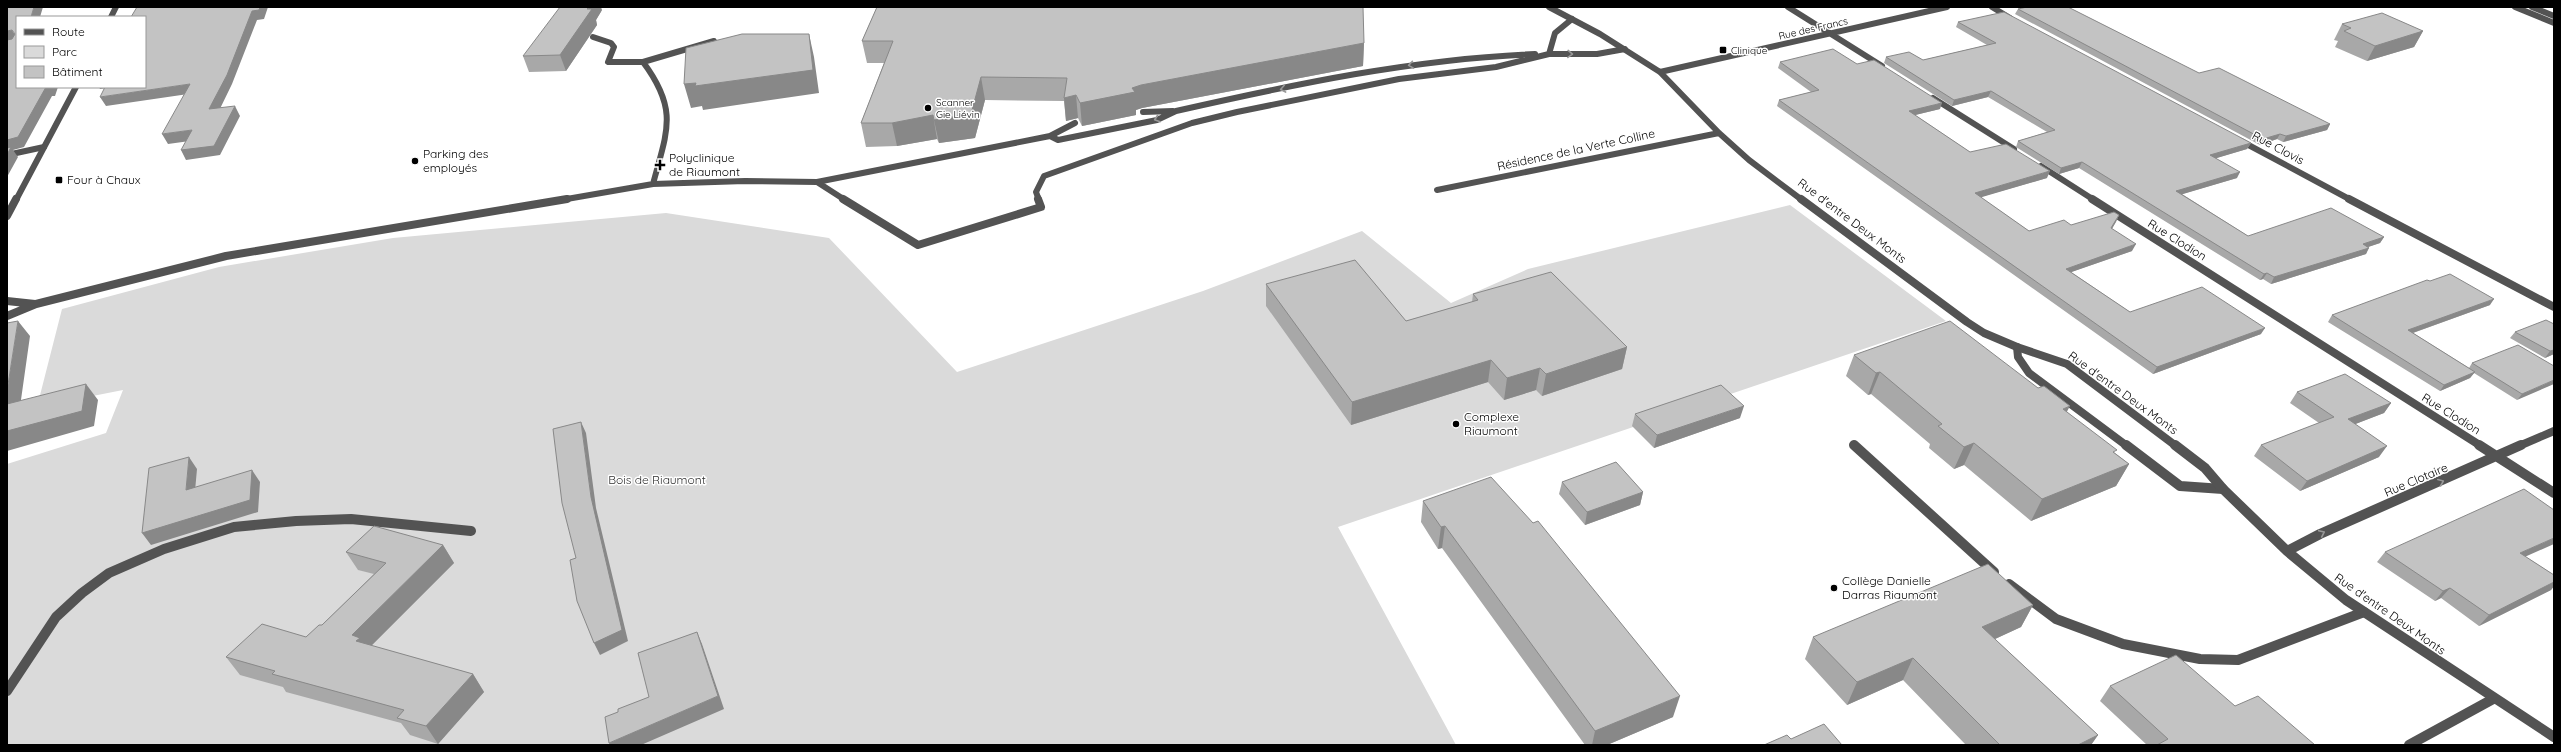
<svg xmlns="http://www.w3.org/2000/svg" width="2561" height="752" font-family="Quicksand,sans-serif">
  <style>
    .green { fill: #dadada }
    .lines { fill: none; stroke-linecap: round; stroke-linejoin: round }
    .service-far2 { stroke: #535353; stroke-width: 6 }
    .service-far1 { stroke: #535353; stroke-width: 8 }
    .service { stroke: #535353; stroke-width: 10 }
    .minor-far2 { stroke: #535353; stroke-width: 6 }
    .minor-far1 { stroke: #535353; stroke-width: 8 }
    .minor { stroke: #535353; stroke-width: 10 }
    .tertiary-far1 { stroke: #535353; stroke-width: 6 }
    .tertiary { stroke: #535353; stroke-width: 8 }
    .wall { fill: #a8a8a8 }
    .shaded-wall { fill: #888 }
    .building { fill: #c3c3c3; stroke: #888 }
    .oneway { stroke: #989898 }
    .poi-dot { fill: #000; stroke: #fff; stroke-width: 1.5 }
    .labels { text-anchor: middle; stroke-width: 3; stroke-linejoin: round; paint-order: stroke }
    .far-street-label { font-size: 10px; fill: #000; stroke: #fff }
    .far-poi-label { font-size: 10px; fill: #000; stroke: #fff; text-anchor: start }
    .street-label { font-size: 12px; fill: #000; stroke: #fff }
    .poi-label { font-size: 12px; fill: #000; stroke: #fff; text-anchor: start }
    .park-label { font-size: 12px; fill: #313131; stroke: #fff }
  </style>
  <rect width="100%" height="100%" fill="#fff"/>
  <path class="green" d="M 1790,205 L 1946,321 L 1338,527 L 1456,745 L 7,745 L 7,464 L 106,433 L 123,390 L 37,407 L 62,309 L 219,267 L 393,238 L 666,213 L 829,238 L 957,372 L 1203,291 L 1362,231 L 1451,303 L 1528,269 Z"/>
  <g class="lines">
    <path class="service-far2" d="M 1572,19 L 1555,33 L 1549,54 L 1597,54 L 1625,49
      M 593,37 L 611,43 L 614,47 L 608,62 L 643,62
      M 1143,112 L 1173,111
      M 1050,136 L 1058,140 L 1157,120 L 1176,111 C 1295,84 1413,59 1535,54
      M 817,182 L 1050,136 L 1075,123
      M 653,184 C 667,131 679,110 643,62 L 714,41
      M 561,200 L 653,184 L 745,181 L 817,182 L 845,200
      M 1039,200 L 1036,192 L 1044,176 L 1192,123 L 1237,112 L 1399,79 L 1496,67 L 1549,54"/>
    <path class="service-far1" d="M 843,199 L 918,245 L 1041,207 L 1038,199
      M 7,301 L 35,304
      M 7,316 L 36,304 L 226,256 L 567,199
      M 2017,347 L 2018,357 L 2029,373 L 2127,446
      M 1854,445 L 1855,446"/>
    <path class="service" d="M 1854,445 L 1994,572
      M 2126,445 L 2180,486 L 2223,489
      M 2009,584 L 2056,619 L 2123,644 L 2200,659 L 2238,660 L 2364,612
      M 7,691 L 56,617 L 82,593 L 109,573 L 164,549 L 234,527 L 296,521 L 351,519 L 471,531
      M 2409,745 L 2493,699"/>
    <path class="minor-far2" d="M 1549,7 L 1600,34 L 1660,72 L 1719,133 L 1749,160 L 1802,200
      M 1788,7 L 1882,66
      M 1992,7 L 2010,18
      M 2515,7 L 2554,23
      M 2532,7 L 2554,16
      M 1660,72 L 1947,7
      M 1933,98 L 2014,149
      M 2241,141 L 2351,200
      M 7,155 L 44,147
      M 2041,166 L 2094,200
      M 1437,190 L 1719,133"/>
    <path class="minor-far1" d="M 1801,199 L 1967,322 L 1984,333 L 2017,347 L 2067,364 L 2176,446
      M 2092,199 L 2481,446
      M 2349,199 L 2554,307
      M 2519,446 L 2554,431"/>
    <path class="minor" d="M 2175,445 L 2205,468 L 2223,489 L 2287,551 L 2346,600 L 2554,737
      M 2479,445 L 2554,493
      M 2287,551 L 2320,534 L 2521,445"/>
    <path class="tertiary-far1" d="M 111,17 L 116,7
      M 16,200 L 76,87"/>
    <path class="tertiary" d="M 7,216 L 16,199"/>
  </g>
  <path class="wall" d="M 877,7 L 1364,43 L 1363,66 L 1142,108 L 1136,110 L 1136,115 L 1082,126 L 1078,118 L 1066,121 L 1064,101 L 985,100 L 975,138 L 939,143 L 937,139 L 897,146 L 866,147 L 861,123 L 884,63 L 867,63 L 862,41 Z
    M 2018,9 L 2199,73 L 2330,124 L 2327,130 L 2283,142 L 2277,139 L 2260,145 L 2015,14 Z
    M 602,10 L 596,20 L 597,25 L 566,71 L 529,72 L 523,56 Z
    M 1958,22 L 2251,143 L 2247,149 L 2216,158 L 2237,178 L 2182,194 L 2248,236 L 2384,237 L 2380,243 L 2368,247 L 2366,254 L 2271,284 L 2263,279 L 2260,280 L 2079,168 L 2059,174 L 2016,147 L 2018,141 L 2047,132 L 1988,97 L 1952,106 L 1884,63 L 1886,57 L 1923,60 L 1987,45 L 1956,27 Z
    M 2342,24 L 2423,31 L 2414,47 L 2367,61 L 2335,47 L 2338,41 L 2334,40 Z
    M 1780,62 L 1857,64 L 1940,109 L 1915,115 L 1970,152 L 2047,178 L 1980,197 L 2029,231 L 2071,225 L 2119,215 L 2112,229 L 2132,251 L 2071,272 L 2130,312 L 2261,334 L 2153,374 L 1777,106 L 1779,100 L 1811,92 L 1778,68 Z
    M 2430,281 L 2490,305 L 2413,333 L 2469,368 L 2472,363 L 2554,366 L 2517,400 L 2474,373 L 2470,378 L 2440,391 L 2328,322 L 2332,315 Z
    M 1266,284 L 1406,321 L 1472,302 L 1473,294 L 1627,347 L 1622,369 L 1542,396 L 1536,390 L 1504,400 L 1488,382 L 1351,425 L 1266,306 Z
    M 2554,324 L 2554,354 L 2545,358 L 2510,338 L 2515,332 Z
    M 1854,355 L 2067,412 L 2115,453 L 2129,464 L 2116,486 L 2031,521 L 1964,465 L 1954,469 L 1929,448 L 1930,444 L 1871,394 L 1868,395 L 1846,376 Z
    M 2297,392 L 2391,403 L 2384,413 L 2355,424 L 2379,457 L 2300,491 L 2254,456 L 2261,445 L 2319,423 L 2290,403 Z
    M 1635,414 L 1740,418 L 1654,448 L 1632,426 Z
    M 1562,482 L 1643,492 L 1640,505 L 1585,525 L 1559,494 Z
    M 1423,501 L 1673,717 L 1607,745 L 1585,745 L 1442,548 L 1438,549 L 1421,522 Z
    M 443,545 L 454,563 L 371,646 L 473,674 L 484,692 L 438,744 L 410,735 L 401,723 L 286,692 L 283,687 L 240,675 L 226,657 L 306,637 L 322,625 L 374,574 L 358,570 L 346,552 Z
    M 2385,552 L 2526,557 L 2554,575 L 2554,586 L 2551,590 L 2479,626 L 2441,598 L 2435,601 L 2377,562 Z
    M 2033,605 L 2021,627 L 1995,639 L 2098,735 L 2091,745 L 1966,745 L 1903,680 L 1847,705 L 1805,659 L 1813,637 Z
    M 2110,686 L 2235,706 L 2315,745 L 2147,745 L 2100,701 Z"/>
  <path class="shaded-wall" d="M 34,7 L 43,7 L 40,17 L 31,17 Z
    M 260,7 L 268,7 L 264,19 L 257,20 L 232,84 L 215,119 L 209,109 L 252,11 Z
    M 589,7 L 601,7 L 602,10 L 596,20 L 597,25 L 566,71 L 560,55 Z
    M 12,30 L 17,38 L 7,42 L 7,31 Z
    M 2423,31 L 2414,47 L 2367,61 L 2375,46 Z
    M 809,34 L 814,57 L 819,93 L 703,110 L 702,106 L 691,108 L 684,84 Z
    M 1364,43 L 1363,66 L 1142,108 L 1136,110 L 1136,115 L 1082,126 L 1080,103 L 1141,85 Z
    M 981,77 L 985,100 L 975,138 L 939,143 L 934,120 Z
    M 190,84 L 195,93 L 106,106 L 100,97 Z
    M 46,87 L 58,87 L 55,96 L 52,96 L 24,147 L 13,150 L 18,157 L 7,177 L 7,140 Z
    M 99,87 L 114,87 L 100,89 Z
    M 1991,91 L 1988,97 L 1952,106 L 1954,100 Z
    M 1076,95 L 1078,118 L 1066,121 L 1064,98 Z
    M 1942,103 L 1940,109 L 1907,117 L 1909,111 Z
    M 235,106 L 240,116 L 220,155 L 186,160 L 181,150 Z
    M 933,115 L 937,139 L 897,146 L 892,123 Z
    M 2330,124 L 2327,130 L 2283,142 L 2286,136 Z
    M 192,130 L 197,140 L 168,144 L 162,134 Z
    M 2280,134 L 2277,139 L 2260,145 L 2263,139 Z
    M 2251,143 L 2247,149 L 2207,161 L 2210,155 Z
    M 2082,162 L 2079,168 L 2059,174 L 2061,168 Z
    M 2050,171 L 2047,178 L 1972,200 L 1975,193 Z
    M 2240,172 L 2237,178 L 2173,197 L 2176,191 Z
    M 2119,215 L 2116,222 L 2108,235 L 2111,228 Z
    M 2384,237 L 2380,243 L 2359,250 L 2363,244 Z
    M 2136,244 L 2132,251 L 2063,275 L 2066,269 Z
    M 2369,248 L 2366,254 L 2271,284 L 2274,277 Z
    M 2267,273 L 2263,279 L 2260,280 L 2264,274 Z
    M 2494,299 L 2490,305 L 2404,336 L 2408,330 Z
    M 18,321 L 30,336 L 18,421 L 7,408 L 7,391 Z
    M 2265,328 L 2261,334 L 2153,374 L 2157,367 Z
    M 1627,347 L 1622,369 L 1542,396 L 1546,374 Z
    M 2554,350 L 2554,354 L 2545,358 L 2550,351 Z
    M 1491,360 L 1488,382 L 1351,425 L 1352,402 Z
    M 1540,368 L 1536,390 L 1504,400 L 1507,378 Z
    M 1880,372 L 1871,394 L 1868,395 L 1876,373 Z
    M 2475,372 L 2470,378 L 2440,391 L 2444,385 Z
    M 2554,380 L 2554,384 L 2517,400 L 2522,394 Z
    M 86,384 L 98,400 L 94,426 L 7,451 L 7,431 Z
    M 2391,403 L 2384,413 L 2340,430 L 2348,419 Z
    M 1744,406 L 1740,418 L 1654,448 L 1657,435 Z
    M 2070,406 L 2058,428 L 2063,409 Z
    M 581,422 L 586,433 L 596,508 L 628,641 L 600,655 L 594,643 L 591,497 Z
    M 1974,443 L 1964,465 L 1954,469 L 1964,447 Z
    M 2387,446 L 2379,457 L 2300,491 L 2307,481 Z
    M 189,457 L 197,469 L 194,502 L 186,490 Z
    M 2129,464 L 2116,486 L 2031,521 L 2042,499 Z
    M 252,470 L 260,482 L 258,512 L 151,545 L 142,533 Z
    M 1643,492 L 1640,505 L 1585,525 L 1587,512 Z
    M 1445,526 L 1442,548 L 1438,549 L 1441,527 Z
    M 2554,538 L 2554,544 L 2511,563 L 2520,553 Z
    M 443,545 L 454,563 L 364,653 L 352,635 Z
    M 2554,582 L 2554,586 L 2551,590 L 2479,626 L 2489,615 Z
    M 2450,588 L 2441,598 L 2435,601 L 2443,591 Z
    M 2033,605 L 2021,627 L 1971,650 L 1982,627 Z
    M 697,632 L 702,644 L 724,709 L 641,745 L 610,745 L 609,743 L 718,696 Z
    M 1913,658 L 1903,680 L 1847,705 L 1857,682 Z
    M 473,674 L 484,692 L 438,744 L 426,726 Z
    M 1680,696 L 1673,717 L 1607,745 L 1592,745 L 1595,731 Z
    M 2098,735 L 2091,745 L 2078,745 Z"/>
  <path class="building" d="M 7,7 L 34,7 L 31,17 L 17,17 L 17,87 L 46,87 L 18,137 L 7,140 L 7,40 L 12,39 L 15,34 L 12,30 L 7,31 Z
    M 137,7 L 260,7 L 259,10 L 252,11 L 227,75 L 209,109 L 235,106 L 214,146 L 181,150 L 192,130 L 162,134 L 190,84 L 100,97 L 105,87 L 145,87 L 145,17 L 131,17 Z
    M 560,7 L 589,7 L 587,9 L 592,9 L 560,55 L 523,56 Z
    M 877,7 L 1363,7 L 1364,43 L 1141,85 L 1132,88 L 1135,92 L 1080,103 L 1076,95 L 1064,98 L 1067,78 L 981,77 L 971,114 L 934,120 L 933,115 L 892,123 L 861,123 L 893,41 L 862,41 Z
    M 2027,7 L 2068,7 L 2199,73 L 2219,68 L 2330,124 L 2286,136 L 2280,134 L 2263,139 L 2018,9 Z
    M 2004,12 L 2251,143 L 2210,155 L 2240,172 L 2176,191 L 2248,236 L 2331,208 L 2384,237 L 2363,244 L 2369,248 L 2274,277 L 2267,273 L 2264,274 L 2082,162 L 2061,168 L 2018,141 L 2055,130 L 1991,91 L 1954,100 L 1886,57 L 1909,52 L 1923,60 L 1996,43 L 1958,22 Z
    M 2382,13 L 2423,31 L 2375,46 L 2344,31 L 2351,28 L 2342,24 Z
    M 742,34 L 809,34 L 813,70 L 695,86 L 696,83 L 684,84 L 686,48 Z
    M 1833,49 L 1857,64 L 1874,60 L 1942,103 L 1909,111 L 1970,152 L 2006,144 L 2050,171 L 1975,193 L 2029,231 L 2064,220 L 2071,225 L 2114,212 L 2119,215 L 2111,228 L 2136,244 L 2066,269 L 2130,312 L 2202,287 L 2265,328 L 2157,367 L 1779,100 L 1819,90 L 1780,62 Z
    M 11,147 L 7,155 L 7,148 Z
    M 1355,260 L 1406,321 L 1478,300 L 1473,294 L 1551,272 L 1627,347 L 1546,374 L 1540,368 L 1507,378 L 1491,360 L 1352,402 L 1266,284 Z
    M 2450,274 L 2494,299 L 2408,330 L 2475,372 L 2444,385 L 2332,315 L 2427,280 L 2430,281 Z
    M 2546,320 L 2554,324 L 2554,350 L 2550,351 L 2515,332 Z
    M 18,321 L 7,391 L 7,323 Z
    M 1950,321 L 2038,388 L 2044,386 L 2070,406 L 2063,409 L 2117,450 L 2113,452 L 2129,464 L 2042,499 L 1974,443 L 1964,447 L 1938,426 L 1942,424 L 1880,372 L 1876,373 L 1854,355 Z
    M 2518,345 L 2554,366 L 2554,380 L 2522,394 L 2472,363 Z
    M 2345,374 L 2391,403 L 2348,419 L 2387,446 L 2307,481 L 2261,445 L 2334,417 L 2297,392 Z
    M 86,384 L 82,411 L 7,431 L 7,404 Z
    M 1721,385 L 1744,406 L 1657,435 L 1635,414 Z
    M 581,422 L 591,497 L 622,630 L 594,643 L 577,601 L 570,560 L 576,558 L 562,503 L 553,429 Z
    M 189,457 L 186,490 L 252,470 L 250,500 L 142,533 L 149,468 Z
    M 1616,462 L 1643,492 L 1587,512 L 1562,482 Z
    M 1491,477 L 1533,523 L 1538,521 L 1680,696 L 1595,731 L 1445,526 L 1441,527 L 1423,501 Z
    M 2524,489 L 2554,510 L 2554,538 L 2520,553 L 2554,575 L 2554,582 L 2489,615 L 2450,588 L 2443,591 L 2385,552 Z
    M 374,526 L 443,545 L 352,635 L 360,638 L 356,641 L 473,674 L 426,726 L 397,718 L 404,710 L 272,674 L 275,671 L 226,657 L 262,624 L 306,637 L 319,625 L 322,625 L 386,563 L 346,552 Z
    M 1988,564 L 2033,605 L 1982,627 L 2098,735 L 2078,745 L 2000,745 L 1913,658 L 1857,682 L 1813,637 Z
    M 697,632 L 718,696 L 609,743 L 605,717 L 618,712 L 618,709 L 649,697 L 638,653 Z
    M 2176,655 L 2235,706 L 2258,696 L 2315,745 L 2157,745 L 2168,739 L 2110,686 Z
    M 1824,724 L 1842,745 L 1764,745 L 1787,735 L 1791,739 Z"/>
  <defs><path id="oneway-chevron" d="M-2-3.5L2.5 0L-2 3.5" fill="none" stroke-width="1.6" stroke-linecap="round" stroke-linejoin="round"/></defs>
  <g class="oneway">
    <use href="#oneway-chevron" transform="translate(1570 54) rotate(2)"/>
    <use href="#oneway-chevron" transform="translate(1411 65) rotate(171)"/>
    <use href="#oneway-chevron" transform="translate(1283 89) rotate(169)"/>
    <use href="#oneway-chevron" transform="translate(1157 119) rotate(162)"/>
    <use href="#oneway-chevron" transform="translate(2441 482) rotate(-23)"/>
    <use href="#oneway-chevron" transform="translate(2322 533) rotate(-25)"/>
  </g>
  <g class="poi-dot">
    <rect x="1719" y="46" width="8" height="8" rx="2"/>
    <circle cx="928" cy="108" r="4"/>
    <circle cx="415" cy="161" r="4"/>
    <path d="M658 159h4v4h4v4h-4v4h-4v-4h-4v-4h4z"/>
    <rect x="55" y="176" width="8" height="8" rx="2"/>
    <circle cx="1456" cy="424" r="4"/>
    <circle cx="1834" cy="588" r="4"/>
  </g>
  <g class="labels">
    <g class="far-street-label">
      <text transform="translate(1813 28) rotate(-13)" y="4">Rue des Francs</text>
    </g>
    <g class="far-poi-label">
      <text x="1731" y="54">Clinique</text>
      <text x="936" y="106">Scanner<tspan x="936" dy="12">Gie Liévin</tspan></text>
    </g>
    <g class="street-label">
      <text transform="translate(2278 148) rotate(28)" y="4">Rue Clovis</text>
      <text transform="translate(1576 150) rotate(-12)" y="4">Résidence de la Verte Colline</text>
      <text transform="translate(1852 221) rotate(37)" y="4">Rue d'entre Deux Monts</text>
      <text transform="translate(2177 240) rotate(32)" y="4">Rue Clodion</text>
      <text transform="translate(2123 393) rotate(36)" y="4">Rue d'entre Deux Monts</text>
      <text transform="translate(2451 414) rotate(32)" y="4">Rue Clodion</text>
      <text transform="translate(2416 480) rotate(-23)" y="4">Rue Clotaire</text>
      <text transform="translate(2390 614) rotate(35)" y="4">Rue d'entre Deux Monts</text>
    </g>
    <g class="poi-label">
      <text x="423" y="158">Parking des<tspan x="423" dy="14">employés</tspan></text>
      <text x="669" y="162">Polyclinique<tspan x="669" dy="14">de Riaumont</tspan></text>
      <text x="67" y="184">Four à Chaux</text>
      <text x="1464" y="421">Complexe<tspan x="1464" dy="14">Riaumont</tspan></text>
      <text x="1842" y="585">Collège Danielle<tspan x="1842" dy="14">Darras Riaumont</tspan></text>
    </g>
    <g class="park-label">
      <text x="657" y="484">Bois de Riaumont</text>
    </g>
  </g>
  <rect width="2561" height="752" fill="none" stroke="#000000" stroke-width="16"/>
  <rect x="16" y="16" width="130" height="72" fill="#ffffff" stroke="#999999"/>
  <rect x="24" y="29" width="20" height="6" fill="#535353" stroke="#999999"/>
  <text x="52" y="36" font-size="12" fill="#000000">Route</text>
  <rect x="24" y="46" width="20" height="12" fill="#dadada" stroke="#999999"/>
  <text x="52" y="56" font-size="12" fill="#000000">Parc</text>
  <rect x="24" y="66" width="20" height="12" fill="#c3c3c3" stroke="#999999"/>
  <text x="52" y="76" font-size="12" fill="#000000">Bâtiment</text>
</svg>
